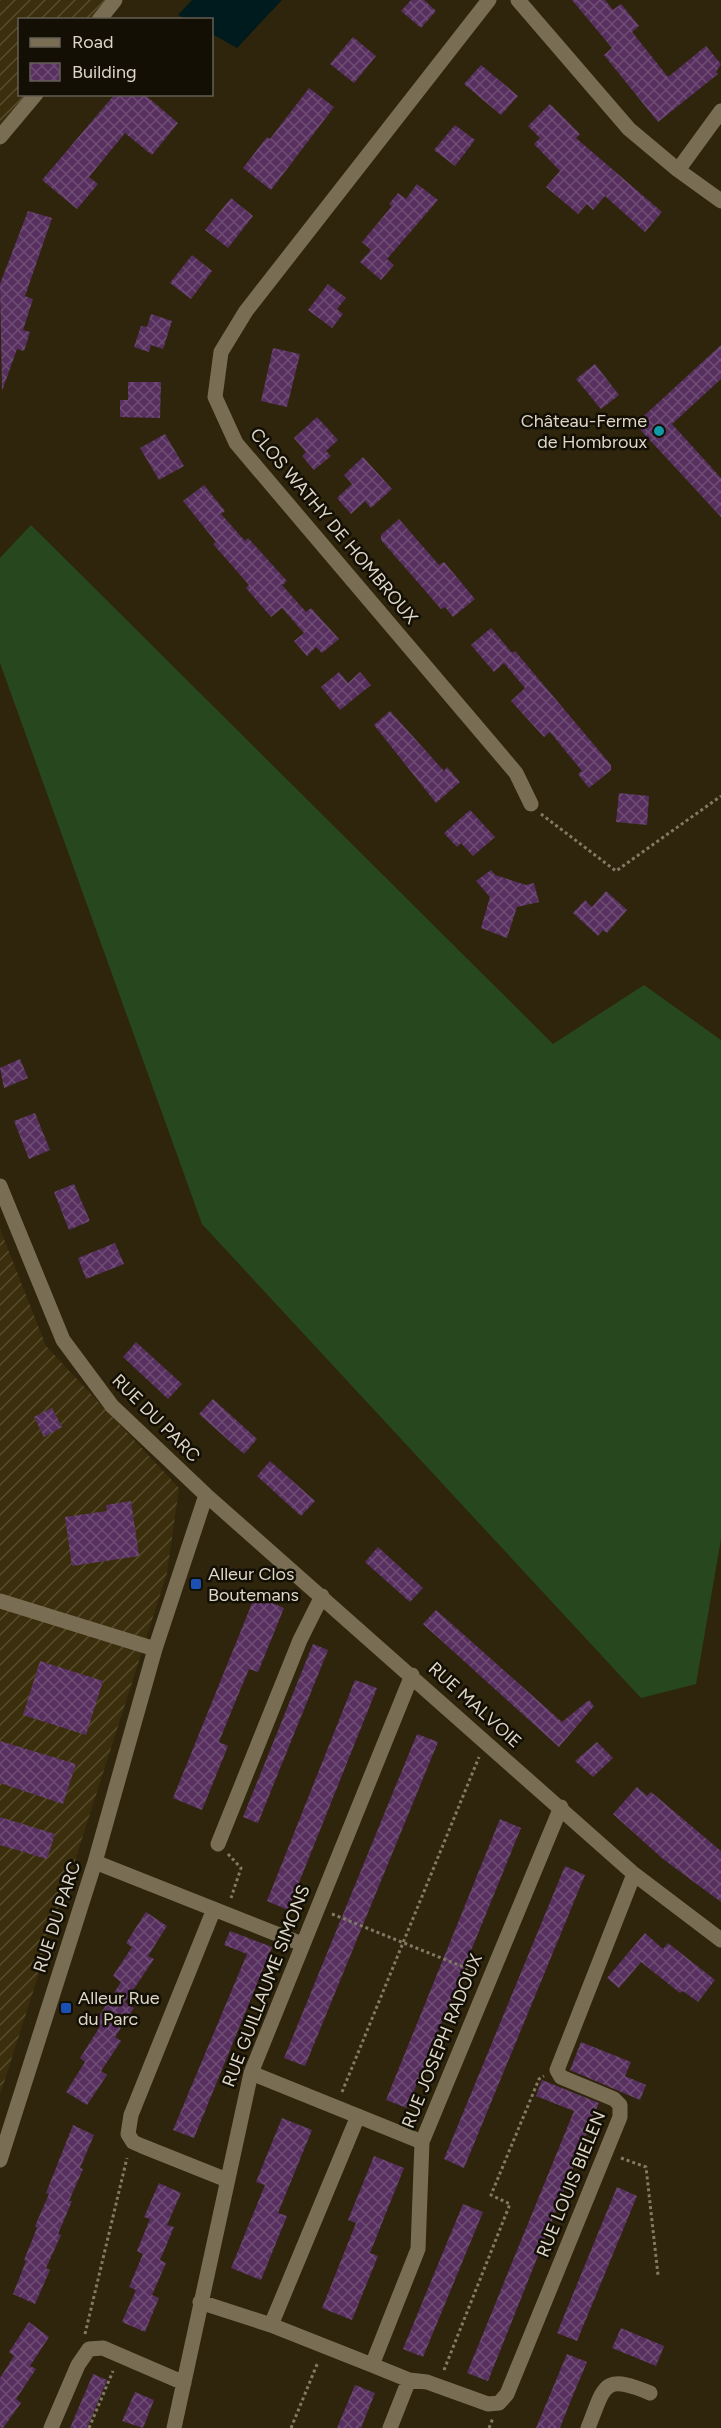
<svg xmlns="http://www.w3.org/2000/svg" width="721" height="2428" font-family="Figtree,sans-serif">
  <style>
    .industrial { fill: url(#industrial-furrows) }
    .grass { fill: #27481f }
    .water { fill: #001b1d }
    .building { fill: url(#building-cross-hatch) }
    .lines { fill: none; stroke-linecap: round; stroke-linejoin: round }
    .path { stroke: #827a66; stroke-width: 3; stroke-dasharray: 3 3; stroke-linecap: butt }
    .minor { stroke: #796e53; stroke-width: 15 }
    .culture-dot { fill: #0f9aa8; stroke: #130f05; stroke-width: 2 }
    .transit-dot { fill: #1a4fb4; stroke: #130f05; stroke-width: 2 }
    .labels { text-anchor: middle; stroke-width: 5; stroke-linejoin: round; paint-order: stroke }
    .poi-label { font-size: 18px; fill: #ddd7c9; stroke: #130f05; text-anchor: start }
    .street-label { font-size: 18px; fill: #ddd7c9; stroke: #130f05 }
  </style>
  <defs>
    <pattern id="industrial-furrows" width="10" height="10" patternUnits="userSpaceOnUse" patternTransform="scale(1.5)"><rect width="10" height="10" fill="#3a2e0c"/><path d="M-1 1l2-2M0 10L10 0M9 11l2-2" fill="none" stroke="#564c2e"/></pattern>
    <pattern id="building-cross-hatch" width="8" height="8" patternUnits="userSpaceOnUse" patternTransform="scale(1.5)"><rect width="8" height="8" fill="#573060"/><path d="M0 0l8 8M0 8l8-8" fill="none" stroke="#6f4d75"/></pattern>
  </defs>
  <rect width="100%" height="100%" fill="#2e250c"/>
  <path class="industrial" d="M 0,0 L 108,0 L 91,19 L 20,20 L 20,94 L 27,95 L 0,125 Z
    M 0,1229 L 46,1346 L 179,1488 L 167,1573 L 0,2095 Z"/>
  <path class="grass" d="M 31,525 L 553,1044 L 644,985 L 721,1040 L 721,1539 L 696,1684 L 641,1698 L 202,1224 L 0,663 L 0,558 Z"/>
  <path class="water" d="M 192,0 L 282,0 L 237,48 L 212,34 L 212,20 L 186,19 L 178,15 Z"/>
  <path class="building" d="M 411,0 L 424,0 L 436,11 L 421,28 L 401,11 Z
    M 572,0 L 605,0 L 613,10 L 621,4 L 639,26 L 632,32 L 668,77 L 706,46 L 721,64 L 716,72 L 718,74 L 658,122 L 604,55 L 612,48 Z
    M 353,37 L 376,56 L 354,83 L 330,64 Z
    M 481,65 L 518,96 L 501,115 L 464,84 Z
    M 309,88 L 334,107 L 271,190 L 243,168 L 267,137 L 270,139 Z
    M 115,94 L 144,94 L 178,123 L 152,155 L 125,133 L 89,177 L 98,184 L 77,209 L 42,180 Z
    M 550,104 L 580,134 L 576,138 L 662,212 L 645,232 L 605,196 L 593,210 L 587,204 L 578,214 L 546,187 L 560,171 L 534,144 L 540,138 L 528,126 Z
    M 455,125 L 475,140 L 455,166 L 434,150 Z
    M 417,184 L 438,200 L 387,259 L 394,265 L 381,280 L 360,262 L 371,250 L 362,242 L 392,206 L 389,204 L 398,193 L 406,199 Z
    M 231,198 L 253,216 L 228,248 L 205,230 Z
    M 28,211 L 52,218 L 25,296 L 33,299 L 23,330 L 30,332 L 24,351 L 17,349 L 2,391 L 0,284 Z
    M 192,255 L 212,271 L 191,299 L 170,283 Z
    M 328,284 L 346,298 L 337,309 L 343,314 L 332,328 L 308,310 Z
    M 151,314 L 172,321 L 163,349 L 151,345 L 149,352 L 134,347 L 141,326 L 147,327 Z
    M 721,345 L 721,379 L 672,424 L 721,478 L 721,517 L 635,424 Z
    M 273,348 L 300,354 L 287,407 L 261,401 Z
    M 595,364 L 619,395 L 601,409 L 576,379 Z
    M 128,382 L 161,382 L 160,418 L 120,417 L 120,400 L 128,400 Z
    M 317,417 L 338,440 L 326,451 L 331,456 L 314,470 L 302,456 L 306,452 L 294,438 Z
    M 165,434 L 184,466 L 159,480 L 140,448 Z
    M 363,457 L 392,489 L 371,508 L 365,501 L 351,514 L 337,498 L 352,484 L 344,475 Z
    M 204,485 L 225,511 L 221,514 L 245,541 L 248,538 L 287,581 L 282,585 L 306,612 L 311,608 L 339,639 L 322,653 L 316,647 L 307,656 L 294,641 L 304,633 L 282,608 L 271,617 L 246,588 L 249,585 L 213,544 L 216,542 L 183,501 Z
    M 399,519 L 439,565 L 444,562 L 475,599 L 453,617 L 445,607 L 441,609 L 381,540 L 381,535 Z
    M 491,628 L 512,653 L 515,651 L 611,765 L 611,770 L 589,788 L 578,774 L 582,771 L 550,732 L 544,737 L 511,701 L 525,688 L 504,663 L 494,672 L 471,645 Z
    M 339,672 L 348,683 L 360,672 L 371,685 L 340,710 L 321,687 Z
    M 390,711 L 444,771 L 447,767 L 460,782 L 436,803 L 374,725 Z
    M 619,793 L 649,796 L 647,825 L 616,822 Z
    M 470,810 L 495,837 L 473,856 L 461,843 L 457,847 L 444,833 Z
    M 491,870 L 495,875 L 526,885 L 534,883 L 539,902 L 517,907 L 507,938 L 481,928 L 490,897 L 476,881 Z
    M 606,891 L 627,910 L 607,933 L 603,930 L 598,936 L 573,913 L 585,900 L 592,907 Z
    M 20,1059 L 28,1078 L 4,1088 L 0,1068 Z
    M 35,1113 L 50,1150 L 29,1159 L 14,1121 Z
    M 74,1184 L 90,1221 L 69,1230 L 54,1192 Z
    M 115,1243 L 124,1264 L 86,1279 L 78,1258 Z
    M 136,1342 L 182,1384 L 168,1399 L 123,1357 Z
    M 213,1399 L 257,1439 L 244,1454 L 199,1414 Z
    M 52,1408 L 62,1427 L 44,1437 L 34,1417 Z
    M 270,1461 L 315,1501 L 301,1516 L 257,1476 Z
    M 131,1501 L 139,1556 L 72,1566 L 65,1517 L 107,1511 L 106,1505 Z
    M 378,1547 L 423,1588 L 410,1602 L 365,1562 Z
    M 255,1596 L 284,1608 L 258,1672 L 249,1669 L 231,1712 L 219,1742 L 228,1746 L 202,1810 L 173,1798 Z
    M 436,1610 L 562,1722 L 589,1700 L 594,1706 L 559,1747 L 423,1624 Z
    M 313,1644 L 328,1650 L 258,1823 L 243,1817 Z
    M 40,1661 L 103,1681 L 86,1735 L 23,1715 Z
    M 355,1680 L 377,1688 L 288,1910 L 267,1901 Z
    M 417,1734 L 438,1742 L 305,2066 L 284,2058 Z
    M 0,1741 L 76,1764 L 63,1804 L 0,1783 Z
    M 597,1742 L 613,1758 L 593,1777 L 575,1761 Z
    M 637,1787 L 647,1796 L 651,1792 L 721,1851 L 721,1902 L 663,1859 L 613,1814 Z
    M 0,1817 L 55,1834 L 47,1859 L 0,1845 Z
    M 500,1819 L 521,1828 L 407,2108 L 386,2100 Z
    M 565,1866 L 585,1875 L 464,2168 L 444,2159 Z
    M 146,1912 L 167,1926 L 148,1956 L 154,1959 L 125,2002 L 134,2008 L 115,2037 L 121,2041 L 101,2071 L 107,2075 L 87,2105 L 66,2092 L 85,2062 L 80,2058 L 99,2028 L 94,2024 L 121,1982 L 113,1976 L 132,1947 L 126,1943 Z
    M 230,1931 L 272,1947 L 194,2138 L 173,2130 L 247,1954 L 224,1945 Z
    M 645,1933 L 663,1949 L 668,1943 L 715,1980 L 698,2002 L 683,1991 L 680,1993 L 641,1962 L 619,1988 L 607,1978 Z
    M 581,2042 L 631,2062 L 625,2076 L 646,2085 L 640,2100 L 570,2070 Z
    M 542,2080 L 599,2103 L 488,2381 L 467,2373 L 574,2111 L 536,2096 Z
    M 282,2118 L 312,2130 L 278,2213 L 287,2216 L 261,2280 L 231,2268 L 265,2185 L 256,2182 Z
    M 73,2125 L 94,2135 L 80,2168 L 83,2169 L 69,2201 L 72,2201 L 58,2234 L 61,2235 L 46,2268 L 50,2270 L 35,2304 L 13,2294 L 26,2261 L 24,2260 L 37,2228 L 35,2226 L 49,2194 L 46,2193 Z
    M 374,2156 L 404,2168 L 370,2253 L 378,2256 L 352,2320 L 322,2308 L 356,2223 L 348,2220 Z
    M 159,2183 L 181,2193 L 167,2225 L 174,2227 L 160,2260 L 166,2263 L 152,2295 L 159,2298 L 145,2332 L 122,2322 L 136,2290 L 129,2287 L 143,2254 L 137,2251 L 150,2219 L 144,2217 Z
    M 617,2187 L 637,2196 L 577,2341 L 557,2333 Z
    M 463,2204 L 483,2212 L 423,2357 L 403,2349 Z
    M 29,2322 L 49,2337 L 30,2366 L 36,2369 L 16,2399 L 21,2403 L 3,2428 L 0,2428 L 0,2378 L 14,2356 L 9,2352 Z
    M 621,2328 L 664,2346 L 656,2366 L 612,2348 Z
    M 567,2354 L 587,2362 L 569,2405 L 560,2428 L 536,2428 Z
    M 93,2374 L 107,2380 L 87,2428 L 70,2428 Z
    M 355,2385 L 375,2393 L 361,2428 L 337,2428 Z
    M 135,2392 L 154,2400 L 143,2428 L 122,2421 Z"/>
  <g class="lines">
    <path class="path" d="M 541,814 L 616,871 L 721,796
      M 228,1854 L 241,1868 L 231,1898
      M 332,1914 L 476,1972
      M 342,2092 L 479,1757
      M 621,2158 L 646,2167 L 658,2275
      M 85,2334 L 127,2158
      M 444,2370 L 510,2204 L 491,2195 L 539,2079 L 544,2076
      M 89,2428 L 113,2371
      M 291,2428 L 318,2362
      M 489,2428 L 493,2418"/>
    <path class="minor" d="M 489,0 L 246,311 L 221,352 L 215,397 L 236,443 L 516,773 L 531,804
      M 518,0 L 629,129 L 678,170 L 721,201
      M 99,20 L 115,0
      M 0,137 L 36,94
      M 678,170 L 721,111
      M 0,1186 L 63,1340 L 112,1406 L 206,1495 L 634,1874 L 721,1940
      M 0,1601 L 155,1649
      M 561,1807 L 422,2142 L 418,2249 L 372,2365 L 409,2380 L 427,2382 L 488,2404 L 499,2403 L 507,2394 L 620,2117 L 620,2105 L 614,2099 L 561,2077 L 557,2070 L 634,1874
      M 218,1844 L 300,1640 L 322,1596
      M 95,1862 L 302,1944
      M 214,1909 L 131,2115 L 128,2134 L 133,2142 L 142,2146 L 227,2180
      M 251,2073 L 422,2142
      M 0,2160 L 95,1862 L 155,1649 L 206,1495
      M 200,2302 L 271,2325 L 372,2365
      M 271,2325 L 358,2116
      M 51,2428 L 78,2365 L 89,2349 L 103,2348 L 184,2383
      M 174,2428 L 251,2073 L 412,1675
      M 390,2428 L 409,2380
      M 588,2428 C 605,2386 602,2373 650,2393"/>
  </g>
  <circle class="culture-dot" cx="659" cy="431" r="6"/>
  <g class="transit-dot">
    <rect x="190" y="1578" width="12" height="12" rx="3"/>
    <rect x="60" y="2002" width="12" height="12" rx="3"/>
  </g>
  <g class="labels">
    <g class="poi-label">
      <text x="647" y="427" text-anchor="end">Château-Ferme<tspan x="647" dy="21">de Hombroux</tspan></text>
      <text x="208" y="1580">Alleur Clos<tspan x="208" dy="21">Boutemans</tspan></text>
      <text x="78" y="2004">Alleur Rue<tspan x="78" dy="21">du Parc</tspan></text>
    </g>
    <g class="street-label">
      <text transform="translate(334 526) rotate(50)" y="6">CLOS WATHY DE HOMBROUX</text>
      <text transform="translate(156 1418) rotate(45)" y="6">RUE DU PARC</text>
      <text transform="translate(475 1705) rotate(42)" y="6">RUE MALVOIE</text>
      <text transform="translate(57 1917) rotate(-72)" y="6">RUE DU PARC</text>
      <text transform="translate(266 1986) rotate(-69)" y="6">RUE GUILLAUME SIMONS</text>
      <text transform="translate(442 2041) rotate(-68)" y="6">RUE JOSEPH RADOUX</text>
      <text transform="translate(571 2184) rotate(-68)" y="6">RUE LOUIS BIELEN</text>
    </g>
  </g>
  <rect x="18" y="18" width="195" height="78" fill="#130f05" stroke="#645f53" stroke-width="1.5"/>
  <rect x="30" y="38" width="30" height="9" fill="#796e53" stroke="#645f53" stroke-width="1.5"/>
  <text x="72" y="48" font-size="18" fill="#ddd7c9">Road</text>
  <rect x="30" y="63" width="30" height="18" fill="url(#building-cross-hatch)" stroke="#645f53" stroke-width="1.5"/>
  <text x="72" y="78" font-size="18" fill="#ddd7c9">Building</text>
</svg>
